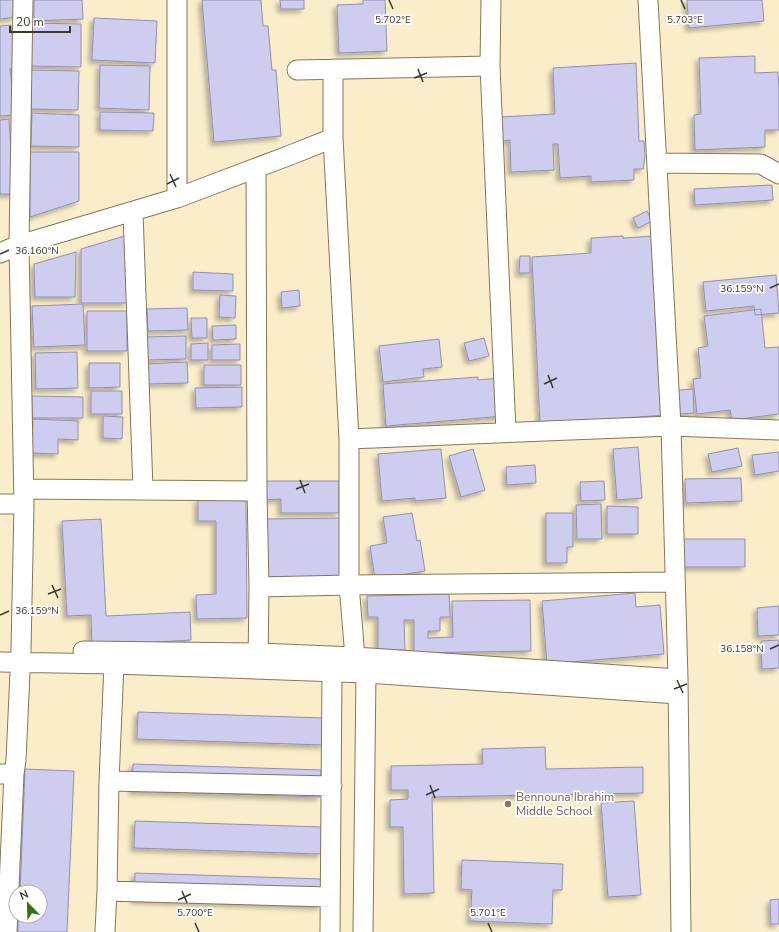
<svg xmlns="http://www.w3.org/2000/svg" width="779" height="932" font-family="'Nunito Sans',sans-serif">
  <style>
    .building { fill: #ceccef; stroke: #9290b1; filter: url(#shadow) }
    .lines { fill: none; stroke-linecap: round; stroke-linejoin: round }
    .minor-casing { stroke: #827858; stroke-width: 21 }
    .minor { stroke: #fff; stroke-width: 19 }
    .ticks { fill: none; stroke: #3c382a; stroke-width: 1.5 }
    .education-dot { fill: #8d6e63; stroke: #fff; stroke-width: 1.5 }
    .labels { text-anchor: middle; stroke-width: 3.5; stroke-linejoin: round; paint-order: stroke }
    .education-label { font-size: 12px; fill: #785e54; stroke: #fff; text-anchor: start }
    .ticks-label { font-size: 10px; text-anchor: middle; fill: #3c382a; stroke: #fff; stroke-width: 3.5; stroke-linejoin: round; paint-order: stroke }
  </style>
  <defs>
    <filter id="shadow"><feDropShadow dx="-3.5" dy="3.5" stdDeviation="2" flood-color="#0004"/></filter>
  </defs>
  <rect width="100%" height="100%" fill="#faeeca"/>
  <path class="building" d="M 0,0 L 14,0 L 16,17 L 0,19 Z
    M 34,0 L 82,0 L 83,19 L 34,21 Z
    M 202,0 L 261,0 L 263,26 L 268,26 L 272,70 L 276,70 L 281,136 L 214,142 Z
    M 280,0 L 304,0 L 304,9 L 281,9 Z
    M 363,0 L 385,0 L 387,51 L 339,53 L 337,5 L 363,4 Z
    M 687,0 L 762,0 L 764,21 L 689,28 Z
    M 94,18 L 157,21 L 155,63 L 92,60 Z
    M 28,23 L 81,24 L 81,67 L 28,66 Z
    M 11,25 L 16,68 L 10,69 L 15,115 L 0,116 L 0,26 Z
    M 755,56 L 755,73 L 778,72 L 779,89 L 779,130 L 765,130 L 765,147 L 695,150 L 694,115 L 701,114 L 699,58 Z
    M 636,63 L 639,141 L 644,141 L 645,157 L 643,169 L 634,169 L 634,180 L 591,182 L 591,176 L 560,178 L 558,144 L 553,144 L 554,170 L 511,172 L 510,140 L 502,141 L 501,117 L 555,114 L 553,68 Z
    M 100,65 L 150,66 L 149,110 L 99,108 Z
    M 31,70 L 79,71 L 78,110 L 31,109 Z
    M 100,112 L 154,113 L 153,131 L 100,130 Z
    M 32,113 L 79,115 L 79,147 L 31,146 Z
    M 9,119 L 14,194 L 0,194 L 0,120 Z
    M 30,152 L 79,152 L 79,201 L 30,217 Z
    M 772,185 L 773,200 L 695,205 L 694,189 Z
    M 647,211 L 652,221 L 638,228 L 633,218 Z
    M 128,235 L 127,303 L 81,303 L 81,249 Z
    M 623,236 L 623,238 L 654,236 L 664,391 L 693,389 L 694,413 L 540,424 L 532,257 L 591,253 L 591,238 Z
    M 76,252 L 75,297 L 35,297 L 34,264 Z
    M 520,256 L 530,256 L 530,273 L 519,273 Z
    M 193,272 L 233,274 L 233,291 L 193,290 Z
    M 776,275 L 779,313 L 755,315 L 754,306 L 706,311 L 703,282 Z
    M 299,290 L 300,306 L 282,308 L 281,292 Z
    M 220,295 L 236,296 L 235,318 L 219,317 Z
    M 83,304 L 85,345 L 34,347 L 32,306 Z
    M 187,308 L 188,330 L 148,331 L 147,309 Z
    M 761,309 L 765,348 L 779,347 L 779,414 L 732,420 L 730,410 L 697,414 L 693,379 L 701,378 L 698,348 L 708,346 L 704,316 Z
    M 87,311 L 127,311 L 127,351 L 87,351 Z
    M 191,318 L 207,318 L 207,338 L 192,338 Z
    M 236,325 L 236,339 L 213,340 L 212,326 Z
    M 186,336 L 186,359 L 146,360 L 145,337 Z
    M 484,338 L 489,356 L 469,361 L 464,343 Z
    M 439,339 L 442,367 L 423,369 L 424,377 L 383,382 L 379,346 Z
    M 208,343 L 208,360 L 191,360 L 191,344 Z
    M 240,344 L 240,360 L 212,360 L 212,345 Z
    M 77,352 L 78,388 L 36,389 L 35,353 Z
    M 187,362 L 188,383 L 147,384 L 146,364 Z
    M 89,363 L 120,363 L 120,387 L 89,388 Z
    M 204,365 L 241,365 L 241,385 L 204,385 Z
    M 478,377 L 478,380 L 501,378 L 504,416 L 386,426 L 383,384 Z
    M 242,387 L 242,407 L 196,408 L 195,388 Z
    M 91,391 L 122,391 L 122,414 L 91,414 Z
    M 32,396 L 83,397 L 83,418 L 32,418 Z
    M 103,416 L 123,417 L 122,439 L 103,438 Z
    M 33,419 L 78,421 L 78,440 L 58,439 L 58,454 L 32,453 Z
    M 638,447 L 642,498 L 617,500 L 613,449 Z
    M 738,448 L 742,466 L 712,472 L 708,454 Z
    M 441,449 L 446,498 L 415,501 L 415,498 L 382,501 L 378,454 Z
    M 473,449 L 485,490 L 461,497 L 449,456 Z
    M 779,452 L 779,471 L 755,475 L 752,455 Z
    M 535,465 L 536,483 L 507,485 L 506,467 Z
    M 741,478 L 742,501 L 686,503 L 685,479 Z
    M 262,481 L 339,481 L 339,513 L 281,513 L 281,499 L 261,500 Z
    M 604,481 L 605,500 L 581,501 L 580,482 Z
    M 198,499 L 246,499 L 247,618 L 197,619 L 196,595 L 216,594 L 216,521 L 198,521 Z
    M 601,504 L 602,539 L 577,539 L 576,505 Z
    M 607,506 L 638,507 L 638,534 L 607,534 Z
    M 412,513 L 417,541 L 420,540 L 425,571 L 375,579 L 370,546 L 387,543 L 383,517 Z
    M 546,513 L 573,513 L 573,547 L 567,547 L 567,563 L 546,563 Z
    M 342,518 L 343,576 L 267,577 L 266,519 Z
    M 101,519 L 106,616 L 190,612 L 191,640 L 92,646 L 91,615 L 67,616 L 62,521 Z
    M 682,539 L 745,539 L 745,567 L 682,567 Z
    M 635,593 L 636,607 L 660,605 L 664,654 L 547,664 L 542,601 Z
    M 449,594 L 450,617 L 440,617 L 440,631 L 428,631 L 428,638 L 453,637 L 452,601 L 530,600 L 531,651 L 414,653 L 414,620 L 404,620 L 405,650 L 378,650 L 378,617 L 368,617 L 367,596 Z
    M 779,606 L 779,635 L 758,636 L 757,608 Z
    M 779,640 L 779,668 L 762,669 L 761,641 Z
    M 138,712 L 325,718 L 324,745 L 137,739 Z
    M 545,747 L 546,769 L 643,767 L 643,793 L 432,797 L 434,893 L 404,894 L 403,827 L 390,827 L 390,800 L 408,799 L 408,790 L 391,790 L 391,766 L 483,764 L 482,749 Z
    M 133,764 L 321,770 L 320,797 L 132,791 Z
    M 25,769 L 74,771 L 67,932 L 18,932 L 18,916 L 40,916 L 40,892 L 20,892 Z
    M 634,801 L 641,895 L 608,897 L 601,803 Z
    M 135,821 L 322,827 L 321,854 L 134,848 Z
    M 462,860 L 563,864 L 562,890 L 553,890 L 552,924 L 470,921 L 472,890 L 461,889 Z
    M 135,873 L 322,879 L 321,906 L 134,900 Z
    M 779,899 L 779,924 L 771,924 L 770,900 Z"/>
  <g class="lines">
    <defs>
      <path id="minor" d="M 491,0 L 490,66 L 506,432
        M 648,0 L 671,426 L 678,679 L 681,932
        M 333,69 L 333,138 L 349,439 L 349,585 L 355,657 L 366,673 L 363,932
        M 297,70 L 490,66
        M 657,163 L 761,164 L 779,174
        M 256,168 L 257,491 L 259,587 L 258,665
        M 177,198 L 177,0
        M 133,212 L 143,489
        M 0,253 L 19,245 L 177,198 L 293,154 L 333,138
        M 349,439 L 671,426 L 779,430
        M 24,489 L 257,491
        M 0,504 L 24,504
        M 259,587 L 349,585 L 675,582
        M 83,651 L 259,653 L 355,657 L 678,679
        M 0,662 L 114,664 L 366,673 L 678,694
        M 0,774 L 14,774 L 16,760 L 21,650 L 24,504 L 19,245 L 23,0
        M 109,781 L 332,786
        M 107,891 L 330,897
        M 7,932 L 14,774
        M 105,932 L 107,891 L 109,781 L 114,664
        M 330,932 L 332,672"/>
    </defs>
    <use href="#minor" class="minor-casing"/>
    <use href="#minor" class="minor"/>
  </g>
  <path class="ticks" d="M 389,0 L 393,9M 681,0 L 685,9M 418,69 L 423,82M 414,78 L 427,73M 170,174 L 176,187M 167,184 L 179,178M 0,254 L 9,250M 770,288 L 779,284M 548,375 L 553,388M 544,384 L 557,378M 300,480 L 305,493M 296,489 L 309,484M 52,585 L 58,598M 48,594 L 61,589M 0,615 L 9,611M 770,649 L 779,645M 677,680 L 683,693M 674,689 L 687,684M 430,785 L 435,798M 426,795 L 439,789M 182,891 L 187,903M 178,900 L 191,894M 195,923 L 199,932M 488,923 L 492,932"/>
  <circle class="education-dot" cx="508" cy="804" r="4"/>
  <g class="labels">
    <g class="education-label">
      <text x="516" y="801">Bennouna Ibrahim<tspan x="516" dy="14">Middle School</tspan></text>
    </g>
  </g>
  <g class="ticks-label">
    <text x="393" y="23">5.702°E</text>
    <text x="685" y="23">5.703°E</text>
    <text x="37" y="254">36.160°N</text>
    <text x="742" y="292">36.159°N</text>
    <text x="37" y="614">36.159°N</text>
    <text x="742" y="652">36.158°N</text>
    <text x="195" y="916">5.700°E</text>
    <text x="488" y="916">5.701°E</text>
  </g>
  <g transform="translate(28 904) rotate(337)"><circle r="19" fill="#ffffff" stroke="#b1afaa"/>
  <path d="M0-3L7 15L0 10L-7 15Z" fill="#36730b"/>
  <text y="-6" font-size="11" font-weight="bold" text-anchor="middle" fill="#3c382a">N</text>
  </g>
  <path d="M10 26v6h60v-6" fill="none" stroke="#3c382a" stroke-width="2"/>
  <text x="16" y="26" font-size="12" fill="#3c382a" stroke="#ffffff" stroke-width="3" paint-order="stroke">20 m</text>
</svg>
